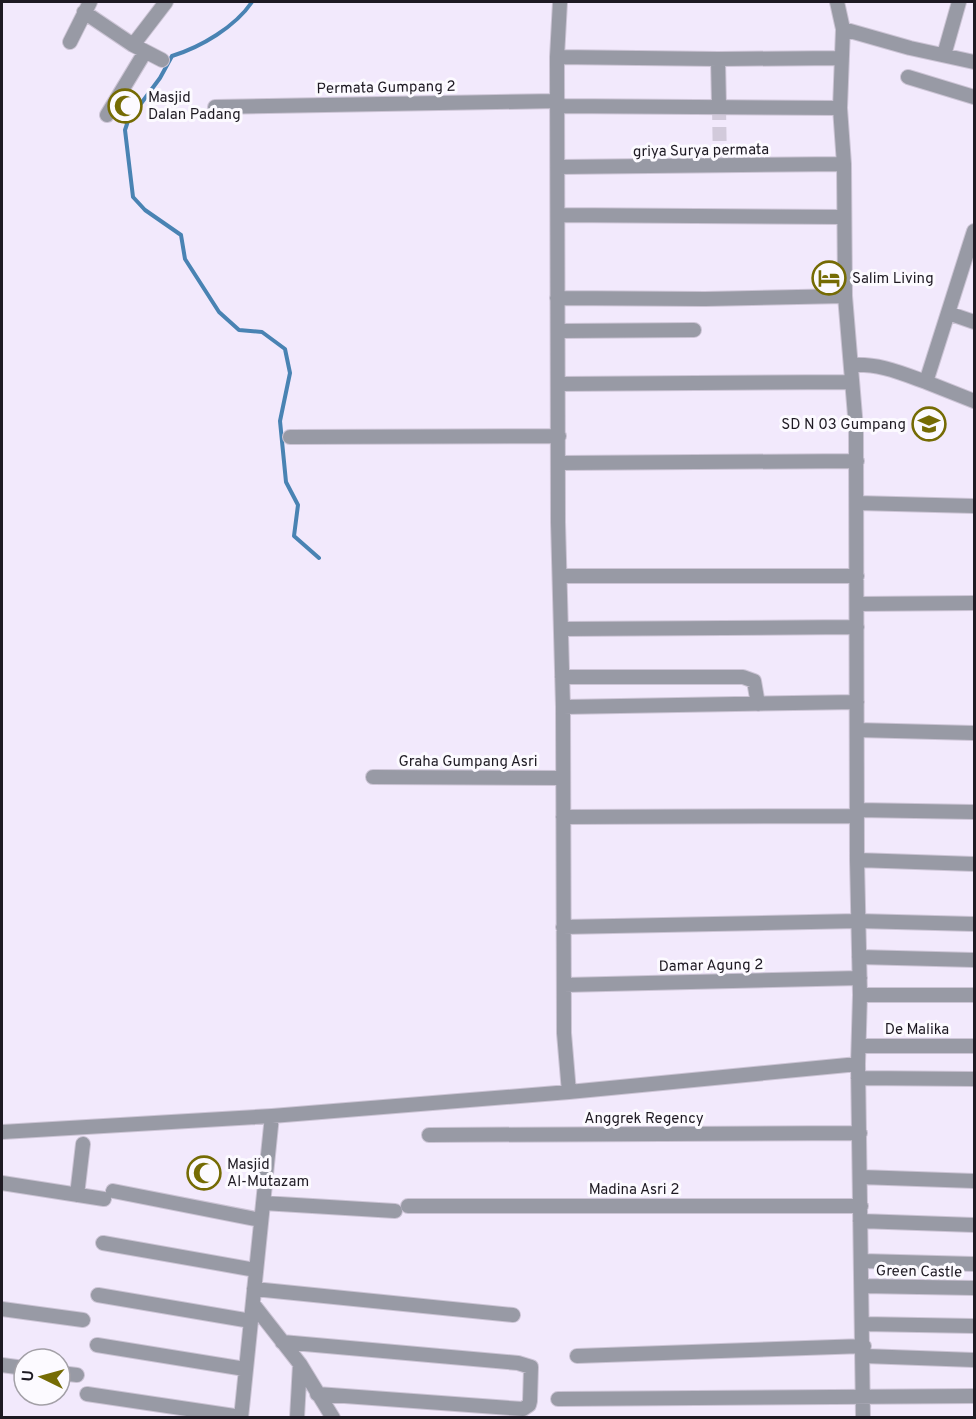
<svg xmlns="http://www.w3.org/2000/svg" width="976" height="1419" font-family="Overpass,sans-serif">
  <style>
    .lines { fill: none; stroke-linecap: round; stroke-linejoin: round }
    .stream { stroke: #4983b3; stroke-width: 4 }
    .street-tunnel { stroke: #d2cadb; stroke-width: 14; stroke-dasharray: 14 7; stroke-linecap: butt }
    .street-casing { stroke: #ccc4d5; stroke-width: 16 }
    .street { stroke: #989aa5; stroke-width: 14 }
    .labels { text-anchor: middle; stroke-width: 6; stroke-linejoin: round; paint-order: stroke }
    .street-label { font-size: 15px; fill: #1e1a23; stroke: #fcfaff }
    .poi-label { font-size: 15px; fill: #1e1a23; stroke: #fcfaff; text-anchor: start }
  </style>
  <rect width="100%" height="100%" fill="#f2e9fc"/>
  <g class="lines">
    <path class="stream" d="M 252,2 C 235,27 201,47 172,56 L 160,78 L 128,121 L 125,130 L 133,197 L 145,210 L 181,235 L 185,259 L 219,312 L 239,330 L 262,332 L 285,349 L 290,373 L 280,421 L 286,482 L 298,505 L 294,536 L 319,558"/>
    <path class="street-tunnel" d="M 719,106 L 720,166"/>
    <defs>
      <path id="street" d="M 560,2 L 557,57 L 558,522 L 563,707 L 564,1033 L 569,1092
        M 84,12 L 133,45 L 162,60
        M 843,29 L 910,48 L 974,62
        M 70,42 L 90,2
        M 133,45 L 166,2
        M 944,55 L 959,2
        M 557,57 L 718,59
        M 908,77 L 974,97
        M 558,106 L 840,108
        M 719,106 L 718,59 L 840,58
        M 215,107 L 558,101
        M 107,115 L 145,52
        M 558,167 L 844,164
        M 558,215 L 843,217
        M 557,298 L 705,299 L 845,296
        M 948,313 L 974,322
        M 558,331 L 694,330
        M 851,365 C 878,363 901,373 926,382 L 974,231
        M 926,382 L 974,401
        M 558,384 L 852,382
        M 290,437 L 559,436
        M 559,463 L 857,461
        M 857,503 L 974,506
        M 561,576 L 857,576
        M 857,604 L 974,603
        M 562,629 L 857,627
        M 562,677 L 743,677 L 754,681 L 758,704
        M 563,707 L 857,702
        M 857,730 L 974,733
        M 373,777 L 563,778
        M 857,810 L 974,812
        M 563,817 L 857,816
        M 857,860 L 974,864
        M 563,927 L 858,921 L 974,924
        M 859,957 L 974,960
        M 564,985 L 860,978
        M 860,995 L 974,995
        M 859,1046 L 974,1046
        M 858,1064 L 863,1418
        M 858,1078 L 974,1079
        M 2,1132 L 272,1116 L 569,1092 L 858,1064 L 860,995 L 857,860 L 856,428 L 845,296 L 844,164 L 840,108 L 843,29 L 837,2
        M 429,1135 L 860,1133
        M 860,1177 L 974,1181
        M 2,1183 L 104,1199
        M 113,1191 L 261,1220
        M 77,1195 L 83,1144
        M 263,1203 L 395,1211
        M 408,1206 L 861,1206
        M 860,1221 L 974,1225
        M 103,1243 L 256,1270
        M 862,1261 L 974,1264
        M 863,1286 L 974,1288
        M 254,1289 L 513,1315
        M 98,1295 L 251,1321
        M 253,1304 L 300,1364 L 333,1418
        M 2,1309 L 83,1320
        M 863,1324 L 974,1326
        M 282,1342 L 518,1363 L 531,1367 L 530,1401 L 529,1405 L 523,1409 L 317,1394
        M 97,1345 L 245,1369
        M 577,1356 L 864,1346
        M 864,1356 L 974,1360
        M 2,1365 L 24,1368
        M 60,1373 L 77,1375
        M 87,1394 L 241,1417
        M 558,1399 L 974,1396
        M 241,1418 L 272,1116
        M 297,1418 L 300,1364"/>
    </defs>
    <use href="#street" class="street-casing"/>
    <use href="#street" class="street"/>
  </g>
  <defs>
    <symbol id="mosque-ring" viewBox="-11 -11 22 22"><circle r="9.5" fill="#fcfaff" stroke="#756b04" stroke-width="1.5"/><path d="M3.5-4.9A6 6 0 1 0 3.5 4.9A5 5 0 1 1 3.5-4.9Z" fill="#756b04"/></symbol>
    <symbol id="hotel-ring" viewBox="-11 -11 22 22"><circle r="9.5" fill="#fcfaff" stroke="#756b04" stroke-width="1.5"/><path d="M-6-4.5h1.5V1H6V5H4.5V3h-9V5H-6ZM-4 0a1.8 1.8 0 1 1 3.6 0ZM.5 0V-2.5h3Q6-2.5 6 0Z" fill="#756b04"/></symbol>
    <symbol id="school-ring" viewBox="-11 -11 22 22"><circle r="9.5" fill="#fcfaff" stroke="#756b04" stroke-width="1.5"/><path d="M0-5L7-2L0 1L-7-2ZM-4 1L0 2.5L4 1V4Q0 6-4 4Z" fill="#756b04"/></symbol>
  </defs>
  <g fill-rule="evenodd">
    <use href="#mosque-ring" x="106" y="87" width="38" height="38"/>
    <use href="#hotel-ring" x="810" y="259" width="38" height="38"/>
    <use href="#school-ring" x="910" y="405" width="38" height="38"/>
    <use href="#mosque-ring" x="185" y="1154" width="38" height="38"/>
  </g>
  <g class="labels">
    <g class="street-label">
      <text transform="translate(386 87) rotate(-1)" y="5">Permata Gumpang 2</text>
      <text transform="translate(701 150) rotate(-1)" y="5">griya Surya permata</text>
      <text x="468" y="766">Graha Gumpang Asri</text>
      <text transform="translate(711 965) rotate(-1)" y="5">Damar Agung 2</text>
      <text x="917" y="1034">De Malika</text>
      <text x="644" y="1123">Anggrek Regency</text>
      <text x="634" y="1194">Madina Asri 2</text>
      <text transform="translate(919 1271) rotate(1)" y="5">Green Castle</text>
    </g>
    <g class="poi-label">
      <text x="148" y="102">Masjid<tspan x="148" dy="17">Dalan Padang</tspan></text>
      <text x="852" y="283">Salim Living</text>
      <text x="906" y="429" text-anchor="end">SD N 03 Gumpang</text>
      <text x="227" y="1169">Masjid<tspan x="227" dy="17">Al-Mutazam</tspan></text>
    </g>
  </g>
  <rect width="976" height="1419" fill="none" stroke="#1e1a23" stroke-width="6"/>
  <g transform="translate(42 1377) rotate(275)"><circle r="28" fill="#fcfaff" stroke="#a3a0a7" stroke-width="1.5"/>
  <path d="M0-4.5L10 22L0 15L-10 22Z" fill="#756b04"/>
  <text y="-9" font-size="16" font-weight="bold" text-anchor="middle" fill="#1e1a23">U</text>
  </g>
</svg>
